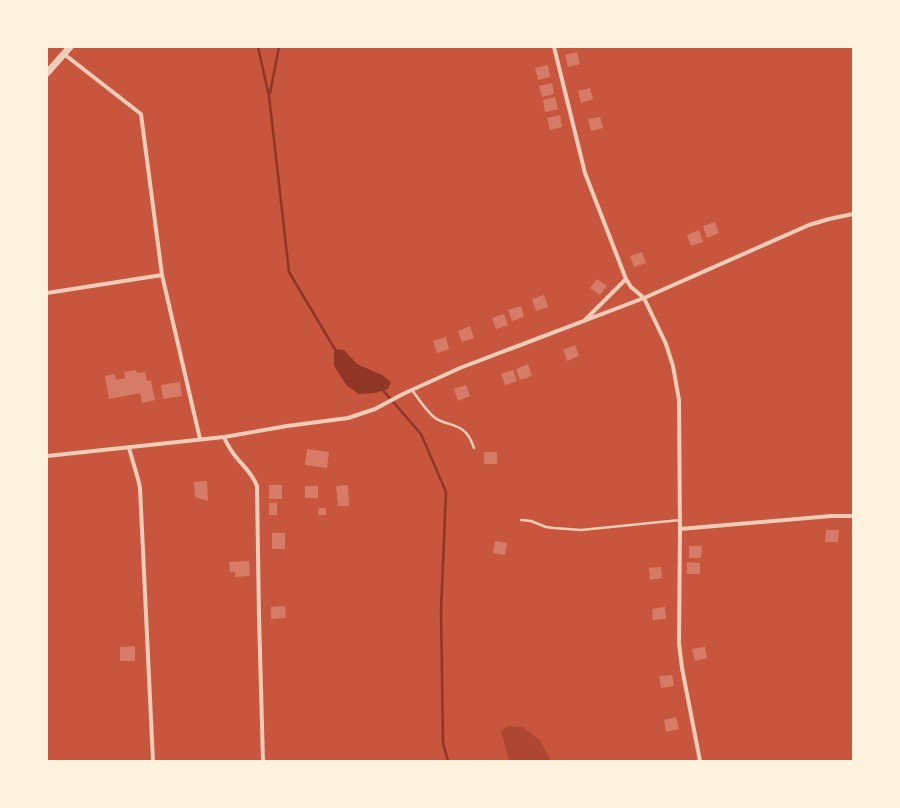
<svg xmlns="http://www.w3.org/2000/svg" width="900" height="808" font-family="'Golos Text',sans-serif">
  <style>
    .green { fill: #ae4732 }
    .water { fill: #8f3625 }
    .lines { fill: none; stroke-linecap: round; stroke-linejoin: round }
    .stream { stroke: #8f3625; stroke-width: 2.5 }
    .building { fill: #d67c66 }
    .service { stroke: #f1ccb7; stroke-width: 2.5 }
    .minor { stroke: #f1ccb7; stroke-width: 4 }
    .tertiary { stroke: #f1ccb7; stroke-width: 7 }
  </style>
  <rect width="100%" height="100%" fill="#c8553d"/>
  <path class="green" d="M 508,726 L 522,727 L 540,740 L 551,761 L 509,761 L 501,731 Z"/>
  <path class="water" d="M 334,349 L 344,350 L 357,364 L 382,375 L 391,382 L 388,389 L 374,393 L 359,394 L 347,386 L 334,366 Z"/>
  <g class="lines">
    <path class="stream" d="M 258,47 L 269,96 L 289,272 L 336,351
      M 270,93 L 279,47
      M 381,388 L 421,434 L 446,492 L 441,610 L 443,743 L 448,761"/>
  </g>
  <path class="building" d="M 577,52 L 580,64 L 568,67 L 565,55 Z
    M 548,65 L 550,77 L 538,80 L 535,68 Z
    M 552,83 L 554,94 L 542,97 L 539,86 Z
    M 590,88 L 593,99 L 581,103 L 578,91 Z
    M 555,97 L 558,109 L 545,112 L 543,100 Z
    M 560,115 L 562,127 L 550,130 L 547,118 Z
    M 600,117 L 603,128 L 591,131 L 588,119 Z
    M 715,222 L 719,233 L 707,238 L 703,226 Z
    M 699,230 L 703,242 L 691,246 L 687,235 Z
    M 642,252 L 646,263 L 634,267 L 630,256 Z
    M 597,279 L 607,286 L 600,295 L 590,288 Z
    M 544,295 L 548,307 L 536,311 L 532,299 Z
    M 521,306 L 524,317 L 512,321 L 508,310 Z
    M 504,314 L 508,325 L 496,329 L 492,318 Z
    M 470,326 L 474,338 L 462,342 L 458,331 Z
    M 446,337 L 449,349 L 437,353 L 433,341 Z
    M 575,345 L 579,356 L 567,361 L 563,350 Z
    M 528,364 L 532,376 L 520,380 L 516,369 Z
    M 136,370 L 137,373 L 145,372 L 147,381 L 151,381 L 155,400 L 142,403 L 140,393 L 109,399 L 105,376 L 115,374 L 116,380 L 125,378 L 124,372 Z
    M 513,370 L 517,381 L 505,385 L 501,374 Z
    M 180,382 L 182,396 L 163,399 L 161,385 Z
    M 466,385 L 470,396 L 458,401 L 454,389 Z
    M 307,449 L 329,452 L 327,468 L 305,465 Z
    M 484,452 L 497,452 L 497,464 L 484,464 Z
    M 207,481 L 208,501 L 195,497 L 194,482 Z
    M 269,485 L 282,485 L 282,499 L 269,499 Z
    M 348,485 L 349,506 L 338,506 L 336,486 Z
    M 305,486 L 318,486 L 318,498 L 305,498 Z
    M 269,503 L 277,503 L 277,515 L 269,515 Z
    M 319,508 L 326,508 L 326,515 L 318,515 Z
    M 826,530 L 839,530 L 838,542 L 825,542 Z
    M 272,533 L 285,533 L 285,549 L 272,549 Z
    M 495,541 L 507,543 L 505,555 L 493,553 Z
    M 689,546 L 702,546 L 701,558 L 689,558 Z
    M 249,561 L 250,576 L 235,577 L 235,572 L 230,572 L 229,562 Z
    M 687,562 L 700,563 L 700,574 L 687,574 Z
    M 661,567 L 662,578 L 650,580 L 649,568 Z
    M 285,606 L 286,618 L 271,619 L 271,607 Z
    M 665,607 L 666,619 L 653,620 L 652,609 Z
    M 135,646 L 135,661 L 120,661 L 120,647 Z
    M 705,647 L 707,658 L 695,661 L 692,649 Z
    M 672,675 L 674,686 L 661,688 L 659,676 Z
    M 676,717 L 679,729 L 666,732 L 664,720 Z"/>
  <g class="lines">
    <path class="service" d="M 412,390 C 418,398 426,411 434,417 C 443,425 457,423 465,432 C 470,436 472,443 474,448
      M 521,520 L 531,521 L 546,527 L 554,528 L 581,530 L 680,520"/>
    <path class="minor" d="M 554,47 L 585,173 L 626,279 L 631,287 L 644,298 L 666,344 L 673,366 L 679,400 L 680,529 L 679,643 L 682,668 L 700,761
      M 64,54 L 141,114 L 162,275 L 200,439
      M 47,293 L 162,275
      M 585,320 L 626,279
      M 224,437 C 227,444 231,451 236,457 C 244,467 252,473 257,486 L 259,617 L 263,761
      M 129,448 L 138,479 L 140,488 L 153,761
      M 47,456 L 224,437 L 287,426 L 348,418 L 375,409 L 403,394 L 460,368 L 644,298 L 809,225 L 829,219 L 853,214
      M 680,529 L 831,516 L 853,516"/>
    <path class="tertiary" d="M 47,73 L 70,47"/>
  </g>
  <rect width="900" height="808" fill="none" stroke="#fff3e0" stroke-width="96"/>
</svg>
